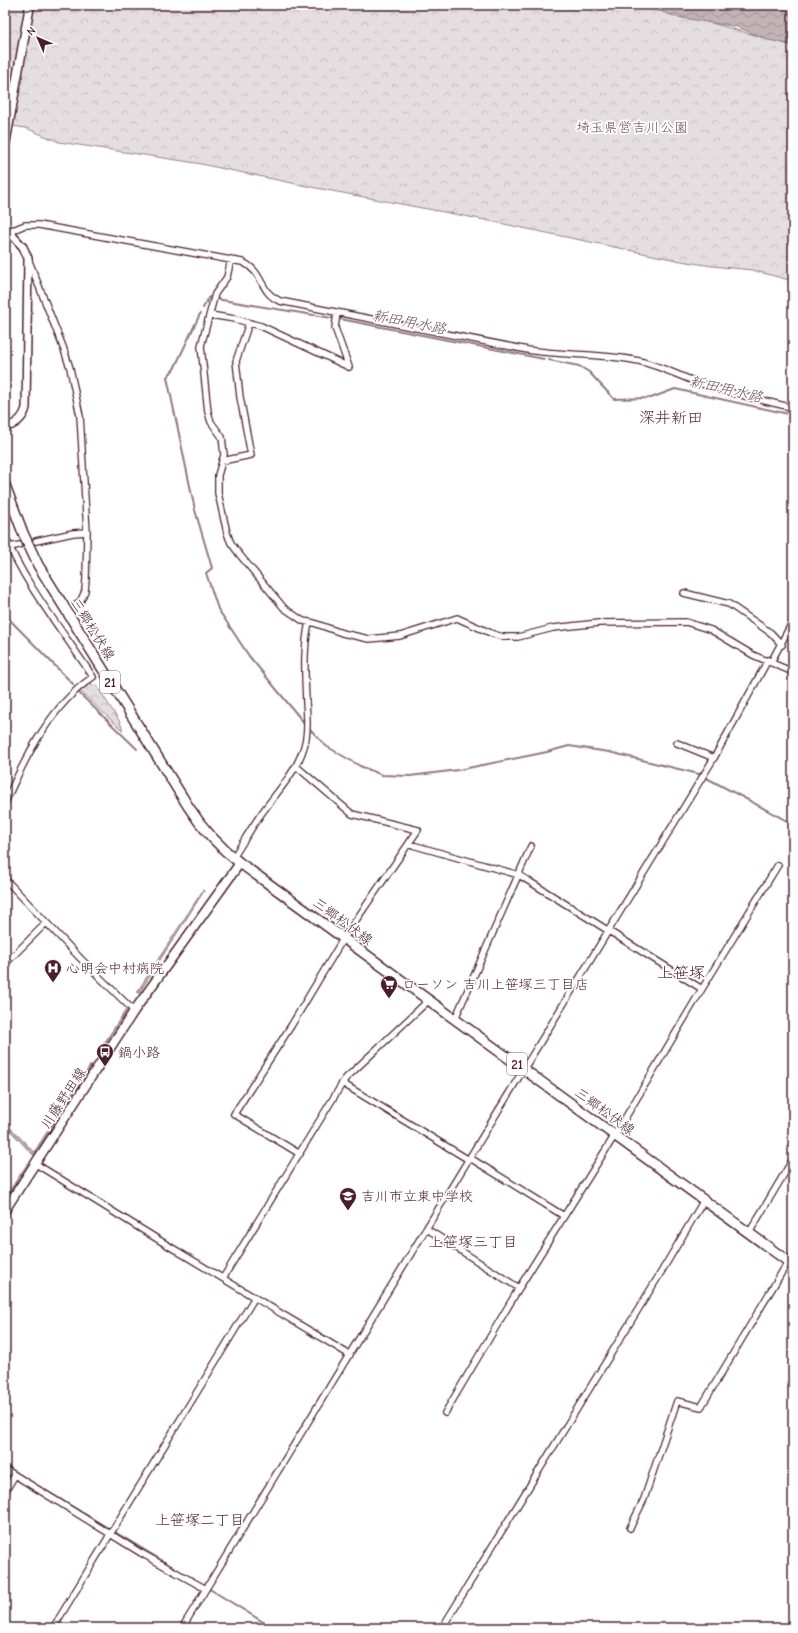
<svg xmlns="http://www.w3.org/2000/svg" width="798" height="1633" font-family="'Comic Neue','Klee One',sans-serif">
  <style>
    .park { fill: url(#park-crowns); stroke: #987e86 }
    .water { fill: url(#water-waves); stroke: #91787e }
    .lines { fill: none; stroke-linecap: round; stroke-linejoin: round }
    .stream { stroke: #91787e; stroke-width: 2 }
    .minor-casing { stroke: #4a1f2b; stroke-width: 8 }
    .tertiary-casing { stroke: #4a1f2b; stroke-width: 10 }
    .secondary-casing { stroke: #4a1f2b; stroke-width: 11 }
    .primary-casing { stroke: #4a1f2b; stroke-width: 12 }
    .minor { stroke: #fff; stroke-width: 5.5 }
    .tertiary { stroke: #fff; stroke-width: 7 }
    .secondary { stroke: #fff; stroke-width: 8 }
    .primary { stroke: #fff; stroke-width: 9 }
    .labels { text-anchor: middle; stroke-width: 3.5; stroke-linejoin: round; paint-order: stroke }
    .shield { fill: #fff; stroke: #80626b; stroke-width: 1 }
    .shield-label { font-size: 13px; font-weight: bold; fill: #4a1f2b }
    .park-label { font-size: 14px; fill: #714f58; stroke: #fff }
    .street-label { font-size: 14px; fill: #4a1f2b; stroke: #fff }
    .poi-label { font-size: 14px; fill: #4a1f2b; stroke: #fff; text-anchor: start }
    .water-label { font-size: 15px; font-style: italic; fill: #74535c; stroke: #fff }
    .neighbourhood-label { font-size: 15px; fill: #4a1f2b; stroke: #fff }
    .quarter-label { font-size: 16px; fill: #4a1f2b; stroke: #fff }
  </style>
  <defs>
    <pattern id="park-crowns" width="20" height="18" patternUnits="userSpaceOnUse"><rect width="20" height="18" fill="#e5dee0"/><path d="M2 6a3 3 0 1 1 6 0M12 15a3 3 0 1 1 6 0" fill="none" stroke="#c6bec0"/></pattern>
    <pattern id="water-waves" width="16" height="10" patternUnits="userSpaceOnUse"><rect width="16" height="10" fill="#c1b3b6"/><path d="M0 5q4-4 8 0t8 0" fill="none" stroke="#9f9194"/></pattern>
  </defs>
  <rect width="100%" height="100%" fill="#fff"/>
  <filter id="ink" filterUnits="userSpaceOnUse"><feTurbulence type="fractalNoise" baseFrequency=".025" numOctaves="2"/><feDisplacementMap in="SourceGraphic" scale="8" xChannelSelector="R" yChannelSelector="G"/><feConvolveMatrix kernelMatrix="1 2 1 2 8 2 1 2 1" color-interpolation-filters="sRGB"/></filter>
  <g filter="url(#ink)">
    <path class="park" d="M 5,5 L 648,5 L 793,46 L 793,281 L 752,270 L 712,266 L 681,261 L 475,218 L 311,187 L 196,163 L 59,142 L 26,128 L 5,125 Z
      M 91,683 L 93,686 L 96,685 L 120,722 L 123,731 L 80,691 Z"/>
    <path class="water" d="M 642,5 L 793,5 L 793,45 L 768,40 L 737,27 L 677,17 Z
      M 203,890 L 204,891 L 139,993 L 137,992 Z
      M 127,1008 L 128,1009 L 98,1055 L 97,1054 Z
      M 91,1064 L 92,1065 L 34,1155 L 32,1154 L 5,1125 L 5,1122 L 34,1152 Z
      M 28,1163 L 30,1164 L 5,1201 L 5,1197 Z"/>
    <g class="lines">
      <path class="stream" d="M 216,299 L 332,318
        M 203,308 L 209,297
        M 200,314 L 174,369 L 167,377 L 195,510 L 212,568 L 206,573 L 218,609 L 249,656 L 305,724
        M 340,319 L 544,359
        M 549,360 L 579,366 L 589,372 L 614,399 L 651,398 L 675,389 L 793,415
        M 5,615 L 73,684
        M 79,693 L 137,749
        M 308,727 L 326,746 L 360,766 L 382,775 L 410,776 L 458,770 L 547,752 L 569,746 L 609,752 L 699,774 L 793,824
        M 5,1466 L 191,1578
        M 208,1588 L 273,1628"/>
      <defs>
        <path id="minor" d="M 13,230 L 25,225 L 39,225 L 242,262 C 264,271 259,293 280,301 L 528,350 C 565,356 603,353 639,361 C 661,366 681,377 702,384 C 732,394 763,400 793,408
          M 231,259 L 227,277 L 215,294 L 201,346 L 208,412 L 211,422 L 222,437 L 224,455 L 218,475 L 218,493 L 227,533 L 231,543 L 239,554 L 284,608 L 303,621 L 314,623 L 342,633 L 369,639 L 400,636 L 457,618 L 493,634 L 503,637 L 518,637 L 553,628 L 599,623 L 686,622 L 711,630 L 753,655 L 793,672
          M 29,261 L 63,347 L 70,368 L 80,416 L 87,532 L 86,579 L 85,591 L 81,600 L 76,605
          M 210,315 L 235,319 L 261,326 L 349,367 L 335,328 L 337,313
          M 222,461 L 251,455 L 240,397 L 236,361 L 249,323
          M 5,536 C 26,587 63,631 93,677 C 51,705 25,758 5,803
          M 36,541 L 73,533 L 87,532
          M 10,547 L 19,545
          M 684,593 L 729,604 L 771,633 L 782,645
          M 771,662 L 793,621
          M 677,743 L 714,758
          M 296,766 L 352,814 L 418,830 L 343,939 L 291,1026 L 234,1114 L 300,1154
          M 409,844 L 519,875 L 702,989
          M 233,858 C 242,844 250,830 259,817 C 276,792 301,769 306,738 C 308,726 307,714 306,702 C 305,675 303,649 309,622
          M 5,879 L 80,958 L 134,1011
          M 5,964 L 46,923
          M 455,1019 L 531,846
          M 342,1083 L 469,1160
          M 470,1158 L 564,1216
          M 36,1164 L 159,1240 L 350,1355
          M 427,1229 L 519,1288
          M 749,1233 L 793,1159
          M 223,1278 L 345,1079 L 429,1000
          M 445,1413 L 519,1288 L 615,1135 L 702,989 L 778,865
          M 5,1469 L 141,1553 L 206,1589
          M 5,1492 L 15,1475
          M 630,1528 L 644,1499 L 677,1401 L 701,1407 L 788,1262
          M 53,1628 L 255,1297
          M 182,1628 L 714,758 L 768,660
          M 442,1628 L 660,1274 L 704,1200"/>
        <path id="tertiary" d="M 5,428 C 16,424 23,419 26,408 L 28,258 L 23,247 L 12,235 L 13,230"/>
        <path id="secondary" d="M 5,145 L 30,5
          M 5,1210 L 134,1011 L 240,863"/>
        <path id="primary" d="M 5,485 L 23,533 L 38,565 L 188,806 C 202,828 219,847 240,863 L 793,1265"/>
      </defs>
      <use href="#minor" class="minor-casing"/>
      <use href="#tertiary" class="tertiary-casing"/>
      <use href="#secondary" class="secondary-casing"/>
      <use href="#primary" class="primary-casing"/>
      <use href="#minor" class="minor"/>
      <use href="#tertiary" class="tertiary"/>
      <use href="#secondary" class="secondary"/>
      <use href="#primary" class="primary"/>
    </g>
  </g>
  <defs>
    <symbol id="hospital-pin" viewBox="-11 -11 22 30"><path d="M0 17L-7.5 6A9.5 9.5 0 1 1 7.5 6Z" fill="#4a1f2b" stroke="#fff"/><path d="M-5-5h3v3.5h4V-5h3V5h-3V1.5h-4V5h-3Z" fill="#fff"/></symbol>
    <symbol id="supermarket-pin" viewBox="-11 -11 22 30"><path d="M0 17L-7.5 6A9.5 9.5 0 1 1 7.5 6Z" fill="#4a1f2b" stroke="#fff"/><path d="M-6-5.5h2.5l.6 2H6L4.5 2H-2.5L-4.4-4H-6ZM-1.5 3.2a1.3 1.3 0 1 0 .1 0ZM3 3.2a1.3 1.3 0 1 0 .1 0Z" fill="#fff"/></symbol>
    <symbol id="bus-pin" viewBox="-11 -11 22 30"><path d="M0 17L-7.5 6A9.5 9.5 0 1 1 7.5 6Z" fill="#4a1f2b" stroke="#fff"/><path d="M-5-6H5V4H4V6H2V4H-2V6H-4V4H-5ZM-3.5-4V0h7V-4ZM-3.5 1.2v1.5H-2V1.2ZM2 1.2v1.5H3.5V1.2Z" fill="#fff"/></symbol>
    <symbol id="school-pin" viewBox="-11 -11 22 30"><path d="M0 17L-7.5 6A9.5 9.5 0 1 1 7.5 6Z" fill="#4a1f2b" stroke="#fff"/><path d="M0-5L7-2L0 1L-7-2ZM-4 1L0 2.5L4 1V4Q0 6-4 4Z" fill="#fff"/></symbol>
  </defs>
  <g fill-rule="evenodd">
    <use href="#hospital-pin" x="43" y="958" width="20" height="27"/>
    <use href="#supermarket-pin" x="379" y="974" width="20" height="27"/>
    <use href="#bus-pin" x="95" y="1042" width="20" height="27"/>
    <use href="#school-pin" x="338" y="1186" width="20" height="27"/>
  </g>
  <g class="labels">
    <g class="shield">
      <rect x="100" y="671" width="20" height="22" rx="3"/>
      <rect x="507" y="1053" width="20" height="22" rx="3"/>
    </g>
    <g class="shield-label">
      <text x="110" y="687">21</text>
      <text x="517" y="1069">21</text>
    </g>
    <g class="park-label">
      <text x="632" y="132">埼玉県営吉川公園</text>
    </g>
    <g class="street-label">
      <text transform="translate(93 629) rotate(58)" y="5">三郷松伏線</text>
      <text transform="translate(343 921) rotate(36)" y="5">三郷松伏線</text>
      <text transform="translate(63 1098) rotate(-57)" y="5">川藤野田線</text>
      <text transform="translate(605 1111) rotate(36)" y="5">三郷松伏線</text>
    </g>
    <g class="poi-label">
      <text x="66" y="973">心明会中村病院</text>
      <text x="402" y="989">ローソン 吉川上笹塚三丁目店</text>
      <text x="118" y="1057">鍋小路</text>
      <text x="361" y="1201">吉川市立東中学校</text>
    </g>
    <g class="water-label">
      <text transform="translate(409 322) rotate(11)" y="5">新田用水路</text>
      <text transform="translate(726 389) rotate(13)" y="5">新田用水路</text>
    </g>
    <g class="neighbourhood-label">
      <text x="473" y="1247">上笹塚三丁目</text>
      <text x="200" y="1525">上笹塚二丁目</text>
    </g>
    <g class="quarter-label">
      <text x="671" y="423">深井新田</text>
      <text x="681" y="978">上笹塚</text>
    </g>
  </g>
  <rect width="798" height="1633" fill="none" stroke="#fff" stroke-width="20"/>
  <rect x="10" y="10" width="778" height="1613" fill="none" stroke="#4a1f2b" stroke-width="1.5" filter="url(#ink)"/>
  <g transform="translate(38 38) rotate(315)" stroke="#ffffff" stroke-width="3" paint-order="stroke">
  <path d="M0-3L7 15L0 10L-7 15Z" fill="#4a1f2b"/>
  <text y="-6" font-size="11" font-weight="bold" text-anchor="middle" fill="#4a1f2b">N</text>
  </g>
</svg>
